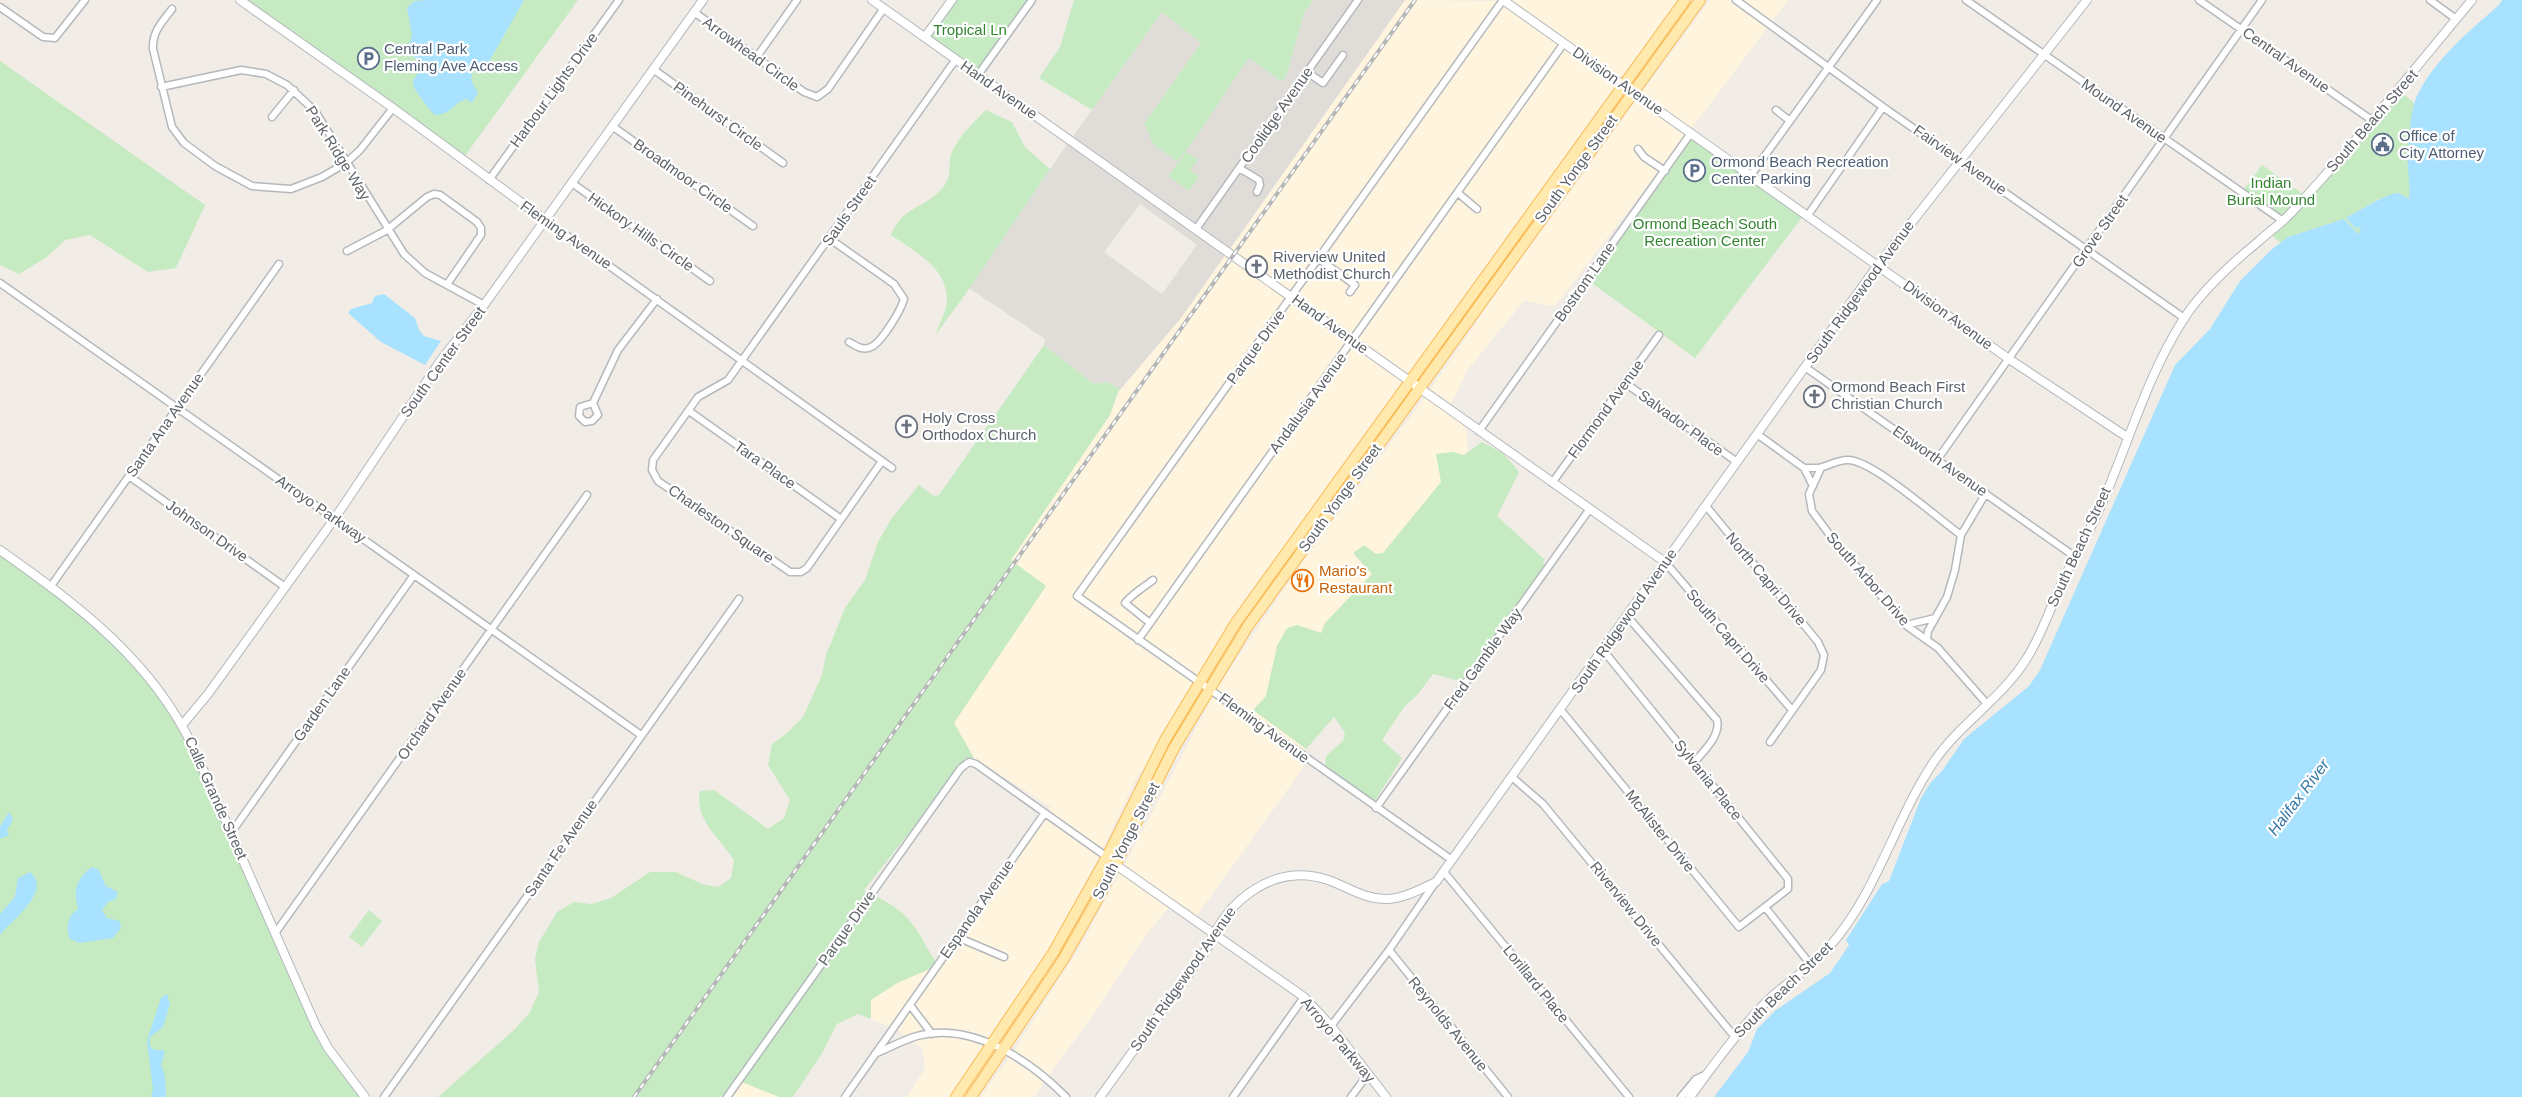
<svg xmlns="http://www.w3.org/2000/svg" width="2522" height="1097" font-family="Arial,sans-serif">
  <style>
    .commercial { fill: #fff4dd }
    .industrial { fill: #e0ddd9; fill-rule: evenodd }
    .green { fill: #c6eac2 }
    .water { fill: #a8e2ff }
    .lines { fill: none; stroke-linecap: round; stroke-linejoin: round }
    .minor-casing { stroke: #b4b8bc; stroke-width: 9 }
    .tertiary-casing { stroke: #b4b8bc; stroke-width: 10 }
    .primary-casing { stroke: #fabb56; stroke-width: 12 }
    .minor { stroke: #fff; stroke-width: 6 }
    .tertiary { stroke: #fff; stroke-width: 8 }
    .primary { stroke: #ffe9ad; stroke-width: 10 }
    .rail-casing { stroke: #b5b6b7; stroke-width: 4 }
    .rail { stroke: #fff; stroke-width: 2; stroke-dasharray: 5.5; stroke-linecap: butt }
    .labels { text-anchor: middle; stroke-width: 4.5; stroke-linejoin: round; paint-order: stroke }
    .park-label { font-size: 15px; fill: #348530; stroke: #fff }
    .service-label { font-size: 15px; fill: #4e5e75; stroke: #fff; text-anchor: start }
    .street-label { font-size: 15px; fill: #5e6368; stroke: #fff }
    .worship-label { font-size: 15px; fill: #5b616d; stroke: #fff; text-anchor: start }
    .food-label { font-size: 15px; fill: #c56008; stroke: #fff; text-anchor: start }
    .water-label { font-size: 16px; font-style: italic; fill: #3879a7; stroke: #fff }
  </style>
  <rect width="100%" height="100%" fill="#f1ede6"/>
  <path class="commercial" d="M 1405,0 L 1498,1 L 1292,292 L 1230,249 Z
    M 1509,0 L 1678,0 L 1620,79 Z
    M 1710,0 L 1730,0 L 1768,27 L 1691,129 L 1641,94 Z
    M 1742,0 L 1788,0 L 1772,21 Z
    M 1503,5 L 1560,44 L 1353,336 L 1297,296 L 1320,264 L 1350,286 L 1345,293 L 1351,296 L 1358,286 L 1357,282 L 1324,258 Z
    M 1565,48 L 1616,85 L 1408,376 L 1358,340 L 1459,198 L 1476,213 L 1482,209 L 1463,192 Z
    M 1637,99 L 1687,134 L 1555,306 L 1524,301 L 1468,369 L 1450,406 L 1429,391 L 1505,281 Z
    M 1226,254 L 1288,298 L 1072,596 L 1133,642 L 1194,683 L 1152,758 L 1138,775 L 1102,850 L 1048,812 L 1051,807 L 974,758 L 954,723 L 1046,586 L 1010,560 L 1110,415 L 1119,391 L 1181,318 Z
    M 1293,301 L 1349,342 L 1137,636 L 1082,595 Z
    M 1354,345 L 1404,382 L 1280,553 L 1233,619 L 1198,677 L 1143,639 Z
    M 1425,397 L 1460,422 L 1466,429 L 1468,450 L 1464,455 L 1453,452 L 1441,482 L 1383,553 L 1353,554 L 1372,574 L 1338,609 L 1321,633 L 1297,625 L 1277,646 L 1266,696 L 1254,710 L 1305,748 L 1304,752 L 1216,690 L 1303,561 Z
    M 1213,696 L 1304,760 L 1303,768 L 1196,917 L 1124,866 Z
    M 1045,819 L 1099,856 L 1046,958 L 992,1041 L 975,1034 L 939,1029 L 908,1037 L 896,1029 L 958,941 L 1006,961 L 1009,955 L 962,935 Z
    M 1120,872 L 1169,907 L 1146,935 L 1092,1017 L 1048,1076 L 1013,1052 L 1083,942 Z
    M 932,968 L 890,1027 L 871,1019 L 871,1000 L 897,983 Z
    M 939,1036 L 972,1040 L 988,1047 L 952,1097 L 907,1097 L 925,1068 L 922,1048 L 913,1041 Z
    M 1009,1058 L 1044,1082 L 1034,1097 L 980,1097 Z
    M 742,1082 L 779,1097 L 731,1097 Z"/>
  <path class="industrial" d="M 1313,0 L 1355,0 L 1195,224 L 1072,138 L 1162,12 L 1201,43 L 1144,124 L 1224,93 L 1249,58 L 1281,81 L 1286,77 L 1304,13 Z
    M 1362,0 L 1405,0 L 1230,249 L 1201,228 L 1240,172 L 1256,182 L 1253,193 L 1259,195 L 1263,186 L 1263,179 L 1244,167 L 1308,77 L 1320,86 L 1326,85 L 1348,53 L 1342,50 L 1322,79 L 1312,71 Z
    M 1068,143 L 1226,254 L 1181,318 L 1119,391 L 1119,389 L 1108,382 L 1094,384 L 1044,345 L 1045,339 L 969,288 ZM 1140,204 L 1197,245 L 1162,294 L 1104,252 Z"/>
  <path class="green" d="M 240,0 L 578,0 L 462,160 Z
    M 956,0 L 1028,0 L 977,70 L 930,36 Z
    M 1074,0 L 1313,0 L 1304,13 L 1286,77 L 1281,81 L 1249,58 C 1224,92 1205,129 1177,161 L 1154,145 L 1144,124 L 1201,43 L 1162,12 L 1092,110 L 1039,78 L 1060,47 Z
    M 0,61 L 205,205 L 176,268 L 148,272 L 90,235 L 65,240 L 47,257 L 19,274 L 0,265 Z
    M 2399,90 L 2414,103 L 2408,152 L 2410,186 L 2409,200 L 2399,193 L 2377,200 L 2346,218 L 2356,229 L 2359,227 L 2362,230 L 2358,234 L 2344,219 L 2288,237 L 2281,243 L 2269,233 L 2283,221 L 2242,192 L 2262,165 L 2306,196 Z
    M 986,110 L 1012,122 L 1025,147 L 1050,169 L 970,288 L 936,334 C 939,323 947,311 947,300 C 947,267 915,252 891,235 C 904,204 925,210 944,186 C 953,175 947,164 952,152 C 959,136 974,122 986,110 Z
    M 1691,137 L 1803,216 L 1695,358 L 1589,281 Z
    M 1186,152 L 1198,160 L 1190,170 L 1199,177 L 1189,191 L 1168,176 Z
    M 1044,345 L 1094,384 L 1108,382 L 1119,389 L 1110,415 L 1011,560 L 1046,586 L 954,723 L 974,758 L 967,759 L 958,766 L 925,813 L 864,890 L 868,892 L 723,1097 L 438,1097 L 515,1029 L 530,1012 L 539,992 L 535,959 L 539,942 L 557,912 L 574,902 L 592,904 L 611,898 L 650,872 L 676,872 L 702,884 L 718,887 L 731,878 L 734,860 C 720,838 694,820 700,791 L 714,790 L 768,829 L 784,818 L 790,800 L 768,765 L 772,744 L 786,734 L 803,717 L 822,675 L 826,655 L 845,608 L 865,580 L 878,542 L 891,519 L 919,485 L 934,496 L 939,495 Z
    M 1482,442 L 1503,453 L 1519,472 L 1497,516 L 1545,560 L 1543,563 L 1546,565 L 1463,682 L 1433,674 L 1418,694 L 1404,707 L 1382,740 L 1402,758 L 1375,801 L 1325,767 L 1326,756 L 1343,741 L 1345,733 L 1334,717 L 1306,749 L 1253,710 L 1266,696 L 1277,646 L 1287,628 L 1297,625 L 1321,633 L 1325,623 L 1372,574 L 1353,553 L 1364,545 L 1376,554 L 1383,553 L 1441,482 L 1436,454 L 1453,452 L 1464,455 Z
    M 0,550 L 109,636 L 183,724 L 328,1048 L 364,1097 L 0,1097 Z
    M 874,895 C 913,915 914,927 936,962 L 932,968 L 897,983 L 871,1000 L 871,1019 L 858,1014 L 837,1024 L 821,1055 L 793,1097 L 779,1097 L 742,1082 Z
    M 369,910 L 382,921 L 362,947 L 349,937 Z"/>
  <path class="water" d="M 427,0 L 524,0 L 490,60 L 485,66 L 473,69 L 471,80 L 478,93 L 472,103 L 467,99 C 453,102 453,114 435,115 C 430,110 412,89 413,82 C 414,77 420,73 422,68 L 421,63 L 407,51 L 412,35 L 407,8 L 414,1 Z
    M 2502,0 L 2522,0 L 2522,1097 L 1714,1097 L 1748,1052 L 1757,1029 L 1776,1010 L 1830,973 L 1849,945 L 1846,940 L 1882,884 L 1889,881 L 1921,798 L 1931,782 L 1942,771 L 1964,739 L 2029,686 L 2040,670 L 2175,365 L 2210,329 L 2240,281 L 2271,250 L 2288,237 L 2344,219 L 2358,234 L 2361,230 L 2359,227 L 2356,229 L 2346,218 C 2355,213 2389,192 2398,193 C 2401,194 2406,198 2409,199 C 2411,183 2406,166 2408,150 C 2410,135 2410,117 2414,104 C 2426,67 2471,29 2499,5 Z
    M 384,294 L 415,318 L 419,330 L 424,336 L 441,341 L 425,365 L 381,342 L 348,313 L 351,309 L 372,303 L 375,296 Z
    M 9,812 L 13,819 L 7,830 L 9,835 L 0,839 L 0,827 Z
    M 92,867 L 98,869 L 106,886 L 118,892 L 116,899 L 108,902 L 102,910 L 107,918 L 120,921 L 121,928 L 113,938 L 79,943 L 70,939 C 65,927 68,916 78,909 C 73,890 76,879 92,867 Z
    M 30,872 C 54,891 8,923 0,935 L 0,914 L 15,897 L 18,878 Z
    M 167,994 L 170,1004 L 163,1027 L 150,1037 C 148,1047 152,1051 162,1050 L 165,1052 L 161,1065 L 165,1076 L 166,1097 L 151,1097 L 153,1089 L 147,1041 L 161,998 Z"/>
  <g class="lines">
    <defs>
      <path id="minor" d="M 1736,0 L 1883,107 L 2184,318
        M 1966,0 L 2283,221
        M 2199,0 L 2373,121
        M 2430,0 L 2456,19
        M 0,7 L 43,37 L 55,38 L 85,0
        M 172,9 C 162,22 152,32 153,49 L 172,127 L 184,143 L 215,166 L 252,186 L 291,189 L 322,177 L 346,163 L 360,150 L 393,108
        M 694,12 L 804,92 L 817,97 L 828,89 L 884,8
        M 756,58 L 797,0
        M 653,69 L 783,163
        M 1307,72 L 1323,83 L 1343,55
        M 978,75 L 1032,0
        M 161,87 L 241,70 L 266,74 L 287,85 L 315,111 L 404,254 L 425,273 L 484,305
        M 1776,110 L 1790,121
        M 272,117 L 294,90
        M 612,126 L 753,226
        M 1638,149 L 1644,157 L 1665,171
        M 1239,168 L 1259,180 L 1260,185 L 1257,192
        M 1751,175 L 1877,0
        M 489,180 L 619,0
        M 572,183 L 710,281
        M 1458,193 L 1477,209
        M 1808,215 L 1883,107
        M 545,220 L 892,468
        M 1196,229 L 1358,0
        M 830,239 L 894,284 L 904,299 C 901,310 882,342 871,347 C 863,351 856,346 849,342
        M 347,251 L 387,230 L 427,197 L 434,194 L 440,195 L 477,222 L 481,228 L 481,235 L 448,283
        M 1319,259 L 1355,285 L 1350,292
        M 0,283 L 641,735
        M 1805,367 L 2074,556
        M 1625,383 L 1737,462
        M 593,403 L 598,415 L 592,421 L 585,422 L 579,416 L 580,407 L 593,403 L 618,350 L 657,299
        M 689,411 L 841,519
        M 1479,431 L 1691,133
        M 1757,434 L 1804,468 L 1813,486
        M 1937,460 L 2262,0
        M 882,461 L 807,568 L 801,572 L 790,572 L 658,481 L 652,470 L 653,460 L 698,397 L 728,380 L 956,59
        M 1804,468 C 1809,468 1814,468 1819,468 C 1829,466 1838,459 1849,460 C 1875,462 1937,518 1961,535
        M 1821,468 L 1809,494 L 1812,511 L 1832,538 L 1907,626 L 1938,648 L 1987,704
        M 129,476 L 285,587
        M 1552,483 L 1659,335
        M 1706,506 L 1818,642 L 1824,655 L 1821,670 L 1770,742
        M 1665,562 L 1792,710
        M 51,586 L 279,264
        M 1627,616 L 1717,720 C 1721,736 1703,751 1694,763
        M 1150,623 L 1125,603 C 1133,593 1143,588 1153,580
        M 1906,625 L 1935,618
        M 1927,639 L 1928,631 L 1947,597 L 1955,570 L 1961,535 L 1986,493
        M 1138,640 L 1564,43
        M 1560,709 L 1739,927 L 1788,889 L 1788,879 L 1603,650
        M 1512,777 L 1543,804 L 1734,1036
        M 1376,808 L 1589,510
        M 231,833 L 414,575
        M 1452,860 L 1077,596 L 1503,0
        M 1444,872 L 1629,1097
        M 1765,907 L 1811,965
        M 276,932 L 587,495
        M 957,937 L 1004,957
        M 1389,950 L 1508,1097
        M 910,1005 L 932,1034
        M 1331,1026 L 1389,950 L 1435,883
        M 875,1054 C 889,1048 903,1040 917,1036 C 971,1021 1030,1060 1066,1097
        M 384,1097 L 739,599
        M 727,1097 L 961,768 L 969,762 L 976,764 L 1107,857
        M 845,1097 L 1044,814
        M 1233,1097 L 1304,997
        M 1351,1097 L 1368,1074
        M 1681,1097 L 1696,1079 L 1707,1074"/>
      <path id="tertiary" d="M 240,0 L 393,108 L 545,220
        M 872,0 L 1665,562
        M 1503,0 L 2009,359 L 2127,437
        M 925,37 L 952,0
        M 0,550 C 79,606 152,660 194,749 L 316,1026 L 328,1048 L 365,1097
        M 183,724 L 208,694 L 335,518 L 441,360 L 484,305 L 703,0
        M 1116,865 L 1304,997 L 1331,1026 L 1386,1097
        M 1100,1097 L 1208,947 C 1228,899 1275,862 1328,880 C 1348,887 1364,899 1386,899 C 1403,899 1421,889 1436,882 L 1878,265 L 2087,0
        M 1690,1097 C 1715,1063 1738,1031 1767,1001 C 1787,982 1811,968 1829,947 C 1877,893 1894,822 1933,763 C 1959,724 2000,700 2025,661 C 2040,639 2049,611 2060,587 C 2072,560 2088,535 2100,508 C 2128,445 2146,378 2183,320 C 2202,290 2232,263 2259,241 C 2269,232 2280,224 2290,214 C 2354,145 2412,72 2472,0"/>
      <path id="primary" d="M 956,1097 L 1053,953 L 1107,857 L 1165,740 L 1235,624 L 1685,0
        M 971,1097 L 1063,960 L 1101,893 L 1174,748 L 1248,626 L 1700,0"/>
    </defs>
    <use href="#minor" class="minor-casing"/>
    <use href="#tertiary" class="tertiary-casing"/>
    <use href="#primary" class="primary-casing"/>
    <use href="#minor" class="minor"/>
    <use href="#tertiary" class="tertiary"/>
    <use href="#primary" class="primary"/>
    <defs>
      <path id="rail" d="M 634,1097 L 1415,0"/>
    </defs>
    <use href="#rail" class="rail-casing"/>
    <use href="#rail" class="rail"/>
  </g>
  <defs>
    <symbol id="parking-ring" viewBox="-11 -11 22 22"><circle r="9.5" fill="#fff" stroke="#5c6f8a" stroke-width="1.5"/><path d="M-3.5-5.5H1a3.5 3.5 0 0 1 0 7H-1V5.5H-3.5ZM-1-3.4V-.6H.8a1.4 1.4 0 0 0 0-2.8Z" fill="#5c6f8a"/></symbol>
    <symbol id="civic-ring" viewBox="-11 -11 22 22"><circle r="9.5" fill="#fff" stroke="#5c6f8a" stroke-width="1.5"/><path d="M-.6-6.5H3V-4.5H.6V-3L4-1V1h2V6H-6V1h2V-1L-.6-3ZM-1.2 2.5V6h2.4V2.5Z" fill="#5c6f8a"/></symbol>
    <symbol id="church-ring" viewBox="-11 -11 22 22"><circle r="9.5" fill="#fff" stroke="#6b7280" stroke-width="1.5"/><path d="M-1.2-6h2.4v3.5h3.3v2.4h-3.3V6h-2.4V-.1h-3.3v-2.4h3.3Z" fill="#6b7280"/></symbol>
    <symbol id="restaurant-ring" viewBox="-11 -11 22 22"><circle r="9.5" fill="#fff" stroke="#e8710a" stroke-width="1.5"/><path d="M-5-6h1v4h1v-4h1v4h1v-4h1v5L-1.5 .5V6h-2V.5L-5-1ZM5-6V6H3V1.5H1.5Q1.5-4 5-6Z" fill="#e8710a"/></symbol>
  </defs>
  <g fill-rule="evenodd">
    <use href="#parking-ring" x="356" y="46" width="25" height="25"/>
    <use href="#civic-ring" x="2370" y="132" width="25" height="25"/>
    <use href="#parking-ring" x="1682" y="158" width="25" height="25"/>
    <use href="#church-ring" x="1244" y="254" width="25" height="25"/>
    <use href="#church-ring" x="1802" y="384" width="25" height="25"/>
    <use href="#church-ring" x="894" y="414" width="25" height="25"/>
    <use href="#restaurant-ring" x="1290" y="568" width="25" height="25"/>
  </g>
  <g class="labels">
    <g class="park-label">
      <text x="970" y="35">Tropical Ln</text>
      <text x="2271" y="188">Indian<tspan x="2271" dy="17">Burial Mound</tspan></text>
      <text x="1705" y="229">Ormond Beach South<tspan x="1705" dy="17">Recreation Center</tspan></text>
    </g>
    <g class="service-label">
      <text x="384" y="54">Central Park<tspan x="384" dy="17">Fleming Ave Access</tspan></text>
      <text x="2399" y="141">Office of<tspan x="2399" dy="17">City Attorney</tspan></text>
      <text x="1711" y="167">Ormond Beach Recreation<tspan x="1711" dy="17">Center Parking</tspan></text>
    </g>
    <g class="street-label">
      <text transform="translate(751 54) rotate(36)" y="5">Arrowhead Circle</text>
      <text transform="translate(2286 60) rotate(35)" y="5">Central Avenue</text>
      <text transform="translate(1618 81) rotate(35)" y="5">Division Avenue</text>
      <text transform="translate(554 90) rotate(-54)" y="5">Harbour Lights Drive</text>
      <text transform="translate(999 90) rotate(35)" y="5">Hand Avenue</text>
      <text transform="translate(2124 111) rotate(35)" y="5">Mound Avenue</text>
      <text transform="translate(1277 115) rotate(-55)" y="5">Coolidge Avenue</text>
      <text transform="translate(718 116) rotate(36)" y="5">Pinehurst Circle</text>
      <text transform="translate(2372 121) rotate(-49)" y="5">South Beach Street</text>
      <text transform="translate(338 153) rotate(58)" y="5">Park Ridge Way</text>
      <text transform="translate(1960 160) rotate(35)" y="5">Fairview Avenue</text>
      <text transform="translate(1576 169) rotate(-54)" y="5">South Yonge Street</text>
      <text transform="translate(683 176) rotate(35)" y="5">Broadmoor Circle</text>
      <text transform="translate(849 211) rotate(-55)" y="5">Sauls Street</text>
      <text transform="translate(2100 231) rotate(-55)" y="5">Grove Street</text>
      <text transform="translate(641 232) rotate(35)" y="5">Hickory Hills Circle</text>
      <text transform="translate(566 235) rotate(35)" y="5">Fleming Avenue</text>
      <text transform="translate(1585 282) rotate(-55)" y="5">Bostrom Lane</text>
      <text transform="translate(1860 292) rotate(-54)" y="5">South Ridgewood Avenue</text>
      <text transform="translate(1948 315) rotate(36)" y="5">Division Avenue</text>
      <text transform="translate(1330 324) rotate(36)" y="5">Hand Avenue</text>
      <text transform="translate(1256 347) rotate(-54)" y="5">Parque Drive</text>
      <text transform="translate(443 362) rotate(-54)" y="5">South Center Street</text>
      <text transform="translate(1308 403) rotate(-54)" y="5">Andalusia Avenue</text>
      <text transform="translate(1606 409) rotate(-54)" y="5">Flormond Avenue</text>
      <text transform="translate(1681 423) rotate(36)" y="5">Salvador Place</text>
      <text transform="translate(165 425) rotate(-55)" y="5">Santa Ana Avenue</text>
      <text transform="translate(1940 461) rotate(35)" y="5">Elsworth Avenue</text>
      <text transform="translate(765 465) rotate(35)" y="5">Tara Place</text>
      <text transform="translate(1340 498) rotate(-54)" y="5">South Yonge Street</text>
      <text transform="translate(321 509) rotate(35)" y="5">Arroyo Parkway</text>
      <text transform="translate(721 524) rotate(35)" y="5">Charleston Square</text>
      <text transform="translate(207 531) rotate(35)" y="5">Johnson Drive</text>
      <text transform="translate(2079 547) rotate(-65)" y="5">South Beach Street</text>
      <text transform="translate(1766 579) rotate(50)" y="5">North Capri Drive</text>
      <text transform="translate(1868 579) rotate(49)" y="5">South Arbor Drive</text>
      <text transform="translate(1624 621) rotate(-55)" y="5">South Ridgewood Avenue</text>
      <text transform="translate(1728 636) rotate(49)" y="5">South Capri Drive</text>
      <text transform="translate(1483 659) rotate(-54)" y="5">Fred Gamble Way</text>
      <text transform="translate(322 704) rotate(-55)" y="5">Garden Lane</text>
      <text transform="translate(432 714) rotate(-55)" y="5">Orchard Avenue</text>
      <text transform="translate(1264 728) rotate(36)" y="5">Fleming Avenue</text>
      <text transform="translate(1708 780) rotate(51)" y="5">Sylvania Place</text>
      <text transform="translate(216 798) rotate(66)" y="5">Calle Grande Street</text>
      <text transform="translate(1660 831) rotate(51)" y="5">McAlister Drive</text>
      <text transform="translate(1126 841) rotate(-63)" y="5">South Yonge Street</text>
      <text transform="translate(561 848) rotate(-55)" y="5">Santa Fe Avenue</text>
      <text transform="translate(1626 904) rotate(51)" y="5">Riverview Drive</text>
      <text transform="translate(977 909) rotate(-55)" y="5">Espanola Avenue</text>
      <text transform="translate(847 928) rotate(-55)" y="5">Parque Drive</text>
      <text transform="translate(1183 979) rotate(-55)" y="5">South Ridgewood Avenue</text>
      <text transform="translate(1536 984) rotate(51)" y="5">Lorillard Place</text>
      <text transform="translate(1783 990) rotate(-44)" y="5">South Beach Street</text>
      <text transform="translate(1448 1024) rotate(51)" y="5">Reynolds Avenue</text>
      <text transform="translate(1338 1040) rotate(50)" y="5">Arroyo Parkway</text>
    </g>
    <g class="worship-label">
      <text x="1273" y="262">Riverview United<tspan x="1273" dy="17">Methodist Church</tspan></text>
      <text x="1831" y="392">Ormond Beach First<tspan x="1831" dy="17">Christian Church</tspan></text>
      <text x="922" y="423">Holy Cross<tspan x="922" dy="17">Orthodox Church</tspan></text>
    </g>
    <g class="food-label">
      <text x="1319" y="576">Mario's<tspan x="1319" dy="17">Restaurant</tspan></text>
    </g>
    <g class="water-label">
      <text transform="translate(2298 797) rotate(-53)" y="6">Halifax River</text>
    </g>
  </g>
</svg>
